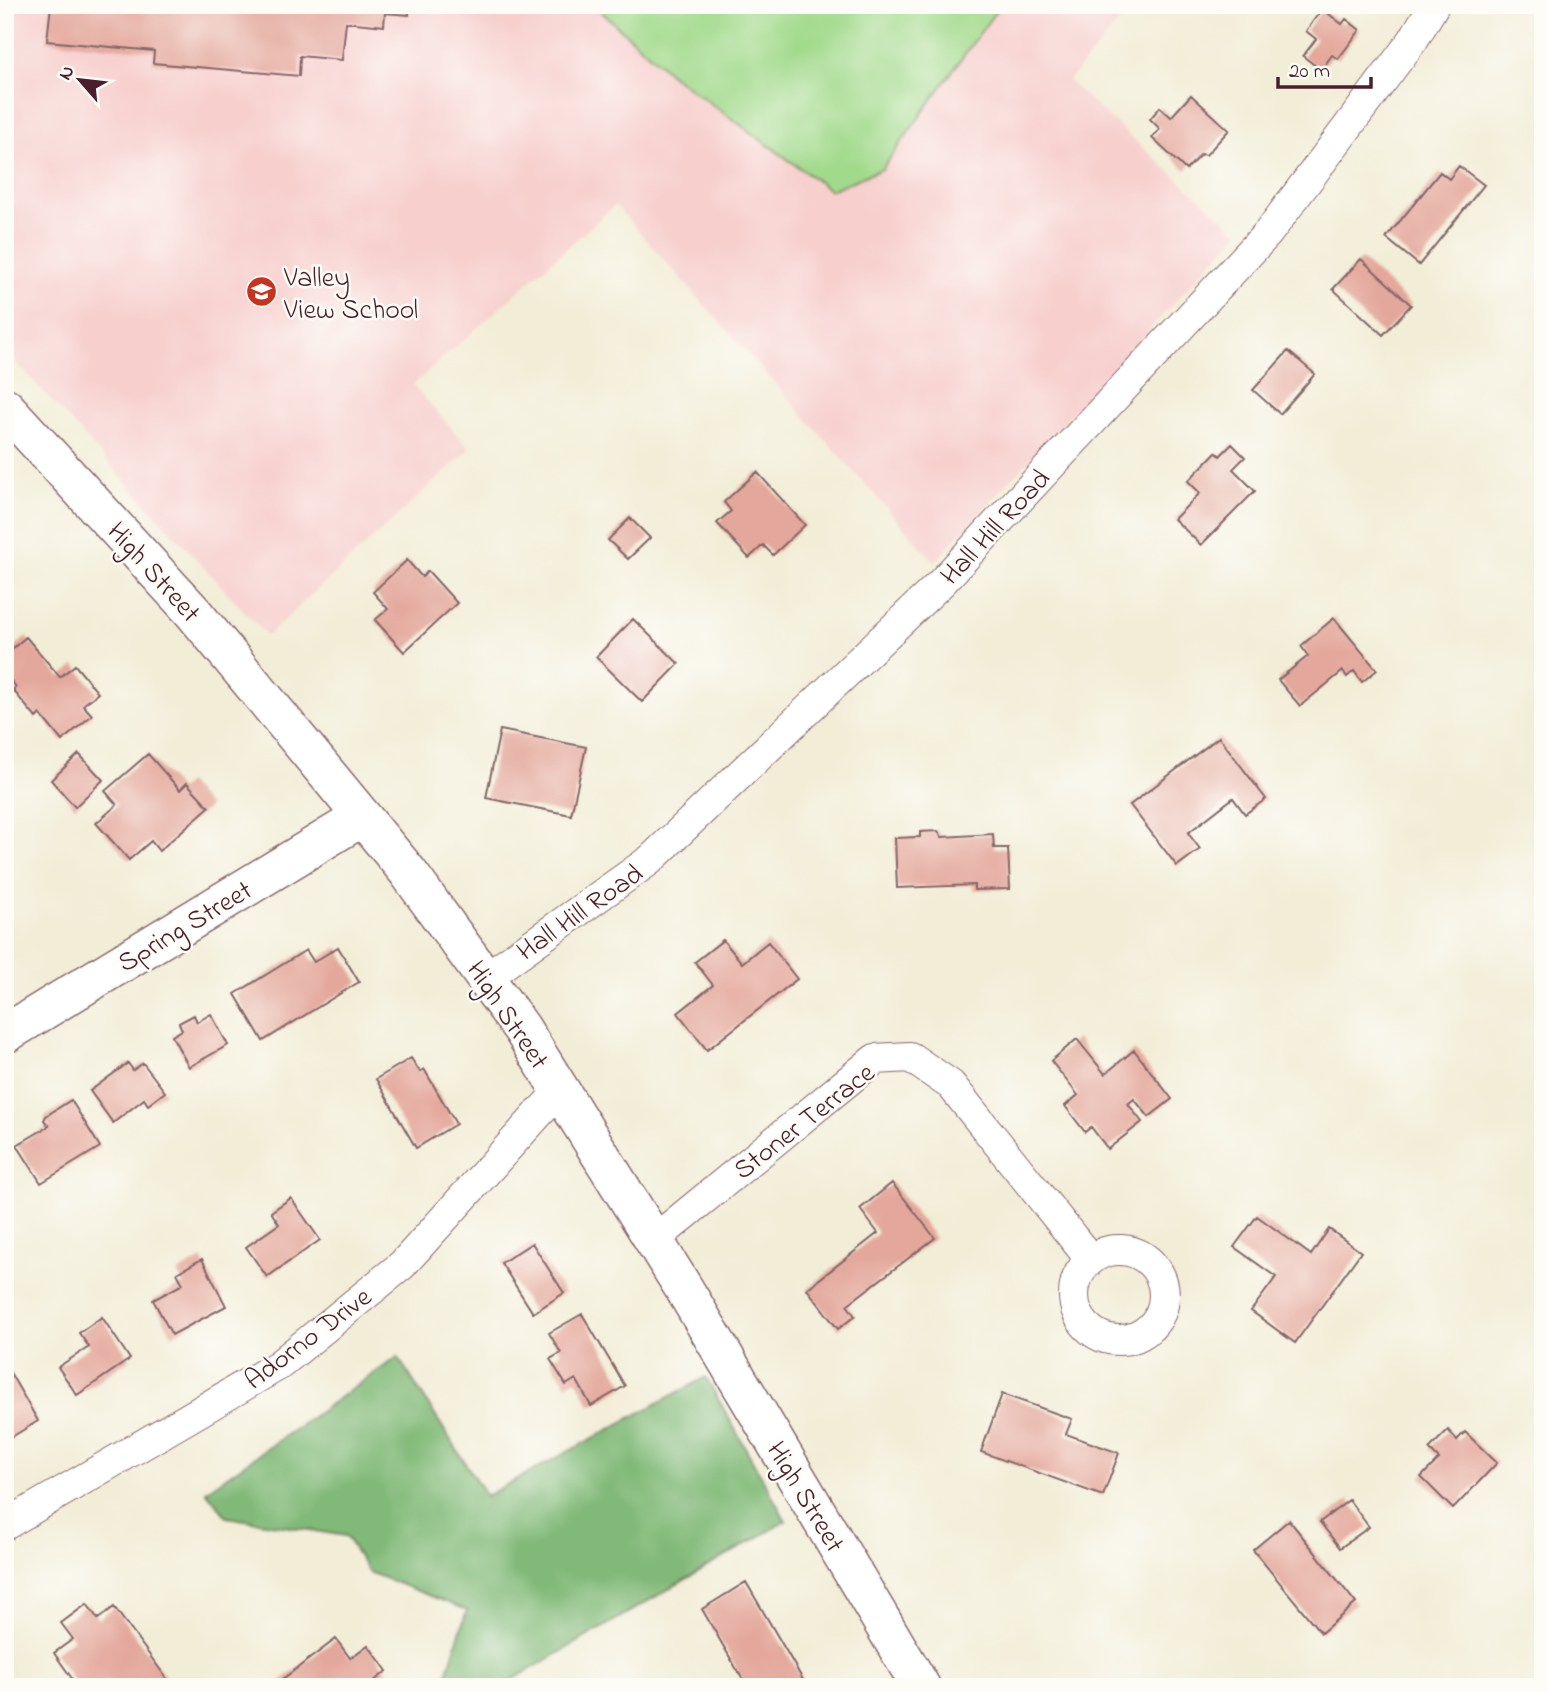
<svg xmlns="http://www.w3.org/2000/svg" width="1548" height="1692" font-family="'Indie Flower',sans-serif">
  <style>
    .built { fill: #f7d0ce }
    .green { fill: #a2da8c; stroke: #767c5c; stroke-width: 2 }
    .forest { fill: #81ba78; stroke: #666c52; stroke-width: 2 }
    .building { fill: #e4a79b }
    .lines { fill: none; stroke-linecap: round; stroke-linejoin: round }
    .street-casing { stroke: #856767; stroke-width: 32 }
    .secondary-casing { stroke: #856767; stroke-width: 41 }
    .street { stroke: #fff; stroke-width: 30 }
    .secondary { stroke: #fff; stroke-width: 38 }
    .labels { text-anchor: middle; stroke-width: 5; stroke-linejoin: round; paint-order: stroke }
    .poi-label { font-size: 28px; fill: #4a1f2b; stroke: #fdfcf7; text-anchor: start }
    .street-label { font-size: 28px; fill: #4a1f2b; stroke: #fdfcf7 }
  </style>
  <rect width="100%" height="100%" fill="#fdfcf7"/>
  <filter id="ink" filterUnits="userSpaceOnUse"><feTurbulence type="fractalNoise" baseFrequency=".0143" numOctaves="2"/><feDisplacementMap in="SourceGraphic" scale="14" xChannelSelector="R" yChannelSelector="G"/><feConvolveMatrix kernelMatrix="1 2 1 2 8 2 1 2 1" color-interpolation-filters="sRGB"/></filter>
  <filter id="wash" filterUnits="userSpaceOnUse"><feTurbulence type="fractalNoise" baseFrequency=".00686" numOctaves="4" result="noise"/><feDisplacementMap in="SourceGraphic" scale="28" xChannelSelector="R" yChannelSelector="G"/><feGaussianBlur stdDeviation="1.57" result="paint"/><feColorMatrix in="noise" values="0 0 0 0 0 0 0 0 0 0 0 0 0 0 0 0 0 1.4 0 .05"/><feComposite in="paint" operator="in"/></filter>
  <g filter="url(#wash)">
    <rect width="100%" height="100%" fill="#f2edd7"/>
    <path class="built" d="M 5,5 L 1134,5 L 1068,81 L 1239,233 L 935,562 L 615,205 L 413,385 L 470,449 L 267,636 L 5,350 Z"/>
    <path class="green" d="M 594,5 L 1000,5 L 882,169 L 830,190 L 673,76 Z"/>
    <path class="forest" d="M 398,1357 L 486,1496 L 706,1377 L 786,1521 L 500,1687 L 443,1687 L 467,1610 L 368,1572 L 346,1536 L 227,1517 L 206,1491 Z"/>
    <g id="blocks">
      <path class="building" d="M 51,5 L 409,5 L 409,15 L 385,13 L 384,26 L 346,22 L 342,60 L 300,56 L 299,76 L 153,63 L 154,51 L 47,41 Z
        M 1322,9 L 1342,24 L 1346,19 L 1360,30 L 1338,59 L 1332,55 L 1321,70 L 1303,56 L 1316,39 L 1306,31 Z
        M 1191,95 L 1229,130 L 1206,155 L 1201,154 L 1186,170 L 1152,138 L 1160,129 L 1150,119 L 1160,107 L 1171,117 Z
        M 1459,166 L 1484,185 L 1419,265 L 1386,238 L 1440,172 L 1449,179 Z
        M 1361,259 L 1411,305 L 1383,335 L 1333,289 Z
        M 1288,351 L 1315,374 L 1280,414 L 1253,390 Z
        M 1232,444 L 1245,457 L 1233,469 L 1255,491 L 1201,545 L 1174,519 L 1200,493 L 1188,481 L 1216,452 L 1220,456 Z
        M 757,472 L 805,525 L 773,555 L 763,545 L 749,558 L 717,523 L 731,511 L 724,502 Z
        M 630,518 L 650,538 L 628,559 L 608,540 Z
        M 407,560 L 422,577 L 428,571 L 457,603 L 404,652 L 375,620 L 388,609 L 373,592 Z
        M 1334,618 L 1377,670 L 1362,682 L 1354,671 L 1347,677 L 1343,671 L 1300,706 L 1278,680 L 1308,656 L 1301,646 Z
        M 633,619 L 679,664 L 642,702 L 596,657 Z
        M 26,637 L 60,677 L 75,665 L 98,693 L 83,705 L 92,715 L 62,741 L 40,714 L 36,718 L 13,690 L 16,687 L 5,673 L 5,655 Z
        M 500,730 L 586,747 L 571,815 L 486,798 Z
        M 1219,737 L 1266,799 L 1245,814 L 1233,798 L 1188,833 L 1200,849 L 1177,866 L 1130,805 Z
        M 79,754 L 103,780 L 75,807 L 51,780 Z
        M 148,754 L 180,790 L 187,783 L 209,807 L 159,851 L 151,841 L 129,860 L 96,823 L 117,805 L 105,791 Z
        M 938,831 L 942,837 L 993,834 L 994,848 L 1008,848 L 1010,889 L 974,890 L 974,885 L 897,888 L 895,838 L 920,837 L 920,832 Z
        M 723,940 L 742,963 L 768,942 L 797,979 L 707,1050 L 678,1013 L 713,985 L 695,962 Z
        M 338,947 L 359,982 L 263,1041 L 235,994 L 306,950 L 314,962 Z
        M 211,1014 L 228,1045 L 189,1067 L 172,1036 L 182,1030 L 179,1023 L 194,1015 L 197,1022 Z
        M 1077,1039 L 1105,1074 L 1134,1050 L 1172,1099 L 1149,1117 L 1134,1099 L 1128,1104 L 1142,1122 L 1108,1149 L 1091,1127 L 1085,1132 L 1065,1106 L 1078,1095 L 1051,1061 Z
        M 411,1058 L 420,1072 L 424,1069 L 456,1124 L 416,1148 L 376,1079 Z
        M 128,1063 L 133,1070 L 143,1063 L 165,1092 L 148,1105 L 144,1099 L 113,1123 L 90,1091 Z
        M 71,1100 L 100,1147 L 41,1183 L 17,1145 L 49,1126 L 44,1120 L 46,1116 Z
        M 892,1183 L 935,1238 L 847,1305 L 855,1316 L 838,1329 L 807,1289 L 878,1233 L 860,1209 Z
        M 291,1198 L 320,1240 L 267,1277 L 246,1247 L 279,1224 L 271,1212 Z
        M 1257,1216 L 1311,1255 L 1329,1229 L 1361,1252 L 1295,1343 L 1251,1311 L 1276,1277 L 1234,1247 Z
        M 532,1243 L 564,1293 L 533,1313 L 501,1263 Z
        M 202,1259 L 226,1306 L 172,1335 L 153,1300 L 183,1284 L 177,1273 Z
        M 582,1314 L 625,1386 L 591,1406 L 576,1379 L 566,1385 L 550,1359 L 561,1353 L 549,1333 Z
        M 102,1317 L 130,1359 L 77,1395 L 58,1367 L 89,1347 L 79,1333 Z
        M 9,1371 L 38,1421 L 5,1441 L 5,1374 Z
        M 1002,1394 L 1072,1419 L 1066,1434 L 1119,1453 L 1103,1496 L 981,1452 Z
        M 1448,1430 L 1457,1440 L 1465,1432 L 1497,1463 L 1453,1509 L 1421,1477 L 1439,1459 L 1429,1449 Z
        M 1349,1500 L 1369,1527 L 1340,1548 L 1320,1522 Z
        M 1289,1520 L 1356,1603 L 1321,1633 L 1253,1550 Z
        M 746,1582 L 806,1685 L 803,1687 L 747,1687 L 702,1609 Z
        M 87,1604 L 98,1619 L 114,1607 L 173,1687 L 78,1687 L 54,1653 L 73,1639 L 61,1623 Z
        M 336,1639 L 350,1658 L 368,1645 L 387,1671 L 369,1685 L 370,1687 L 272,1687 Z"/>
    </g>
  </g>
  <g filter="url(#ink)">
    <use href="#blocks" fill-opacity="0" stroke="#856767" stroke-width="2"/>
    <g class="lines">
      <defs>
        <path id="street" d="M 485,978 L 650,860 L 941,583 L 1268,233 L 1413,40 L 1434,5
          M 654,1240 L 875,1059 L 910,1057 L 951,1085 L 1091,1260
          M1074 1295a45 45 0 1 1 90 0a45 45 0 1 1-90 0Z
          M 5,1525 L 279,1365 L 402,1265 L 560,1090"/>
        <path id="secondary" d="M 5,407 L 193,612 L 408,872 L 522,1029 L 686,1292 L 921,1687
          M 5,1034 L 362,817"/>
      </defs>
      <use href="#street" class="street-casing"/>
      <use href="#secondary" class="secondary-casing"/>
      <use href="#street" class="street"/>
      <use href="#secondary" class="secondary"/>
    </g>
  </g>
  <defs>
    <symbol id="school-disc" viewBox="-11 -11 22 22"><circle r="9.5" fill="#c8321e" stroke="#fdfcf7"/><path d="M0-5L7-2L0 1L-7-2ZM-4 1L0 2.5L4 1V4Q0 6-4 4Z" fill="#fff"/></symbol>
  </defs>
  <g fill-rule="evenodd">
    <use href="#school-disc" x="244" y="274" width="35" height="35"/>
  </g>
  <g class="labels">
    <g class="poi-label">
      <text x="284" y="286">Valley<tspan x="284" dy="32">View School</tspan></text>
    </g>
    <g class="street-label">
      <text transform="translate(994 526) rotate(-47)" y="10">Hall Hill Road</text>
      <text transform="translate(155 571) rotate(48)" y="10">High Street</text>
      <text transform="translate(579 911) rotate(-35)" y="10">Hall Hill Road</text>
      <text transform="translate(184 925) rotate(-31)" y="10">Spring Street</text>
      <text transform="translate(509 1014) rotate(56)" y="10">High Street</text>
      <text transform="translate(803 1120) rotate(-38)" y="10">Stoner Terrace</text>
      <text transform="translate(307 1337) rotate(-37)" y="10">Adorno Drive</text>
      <text transform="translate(807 1496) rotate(59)" y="10">High Street</text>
    </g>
  </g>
  <rect width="1548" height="1692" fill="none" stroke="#fdfcf7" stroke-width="28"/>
  <g transform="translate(80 80) rotate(298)" stroke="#fdfcf7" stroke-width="5" paint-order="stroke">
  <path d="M0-5L12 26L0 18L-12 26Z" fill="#4a1f2b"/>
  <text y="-10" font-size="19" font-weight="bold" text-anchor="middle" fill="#4a1f2b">N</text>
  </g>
  <path d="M1278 77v10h93v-10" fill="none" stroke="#4a1f2b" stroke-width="3.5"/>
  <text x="1289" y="77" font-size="21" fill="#4a1f2b" stroke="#fdfcf7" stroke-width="5" paint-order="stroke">20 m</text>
</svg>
